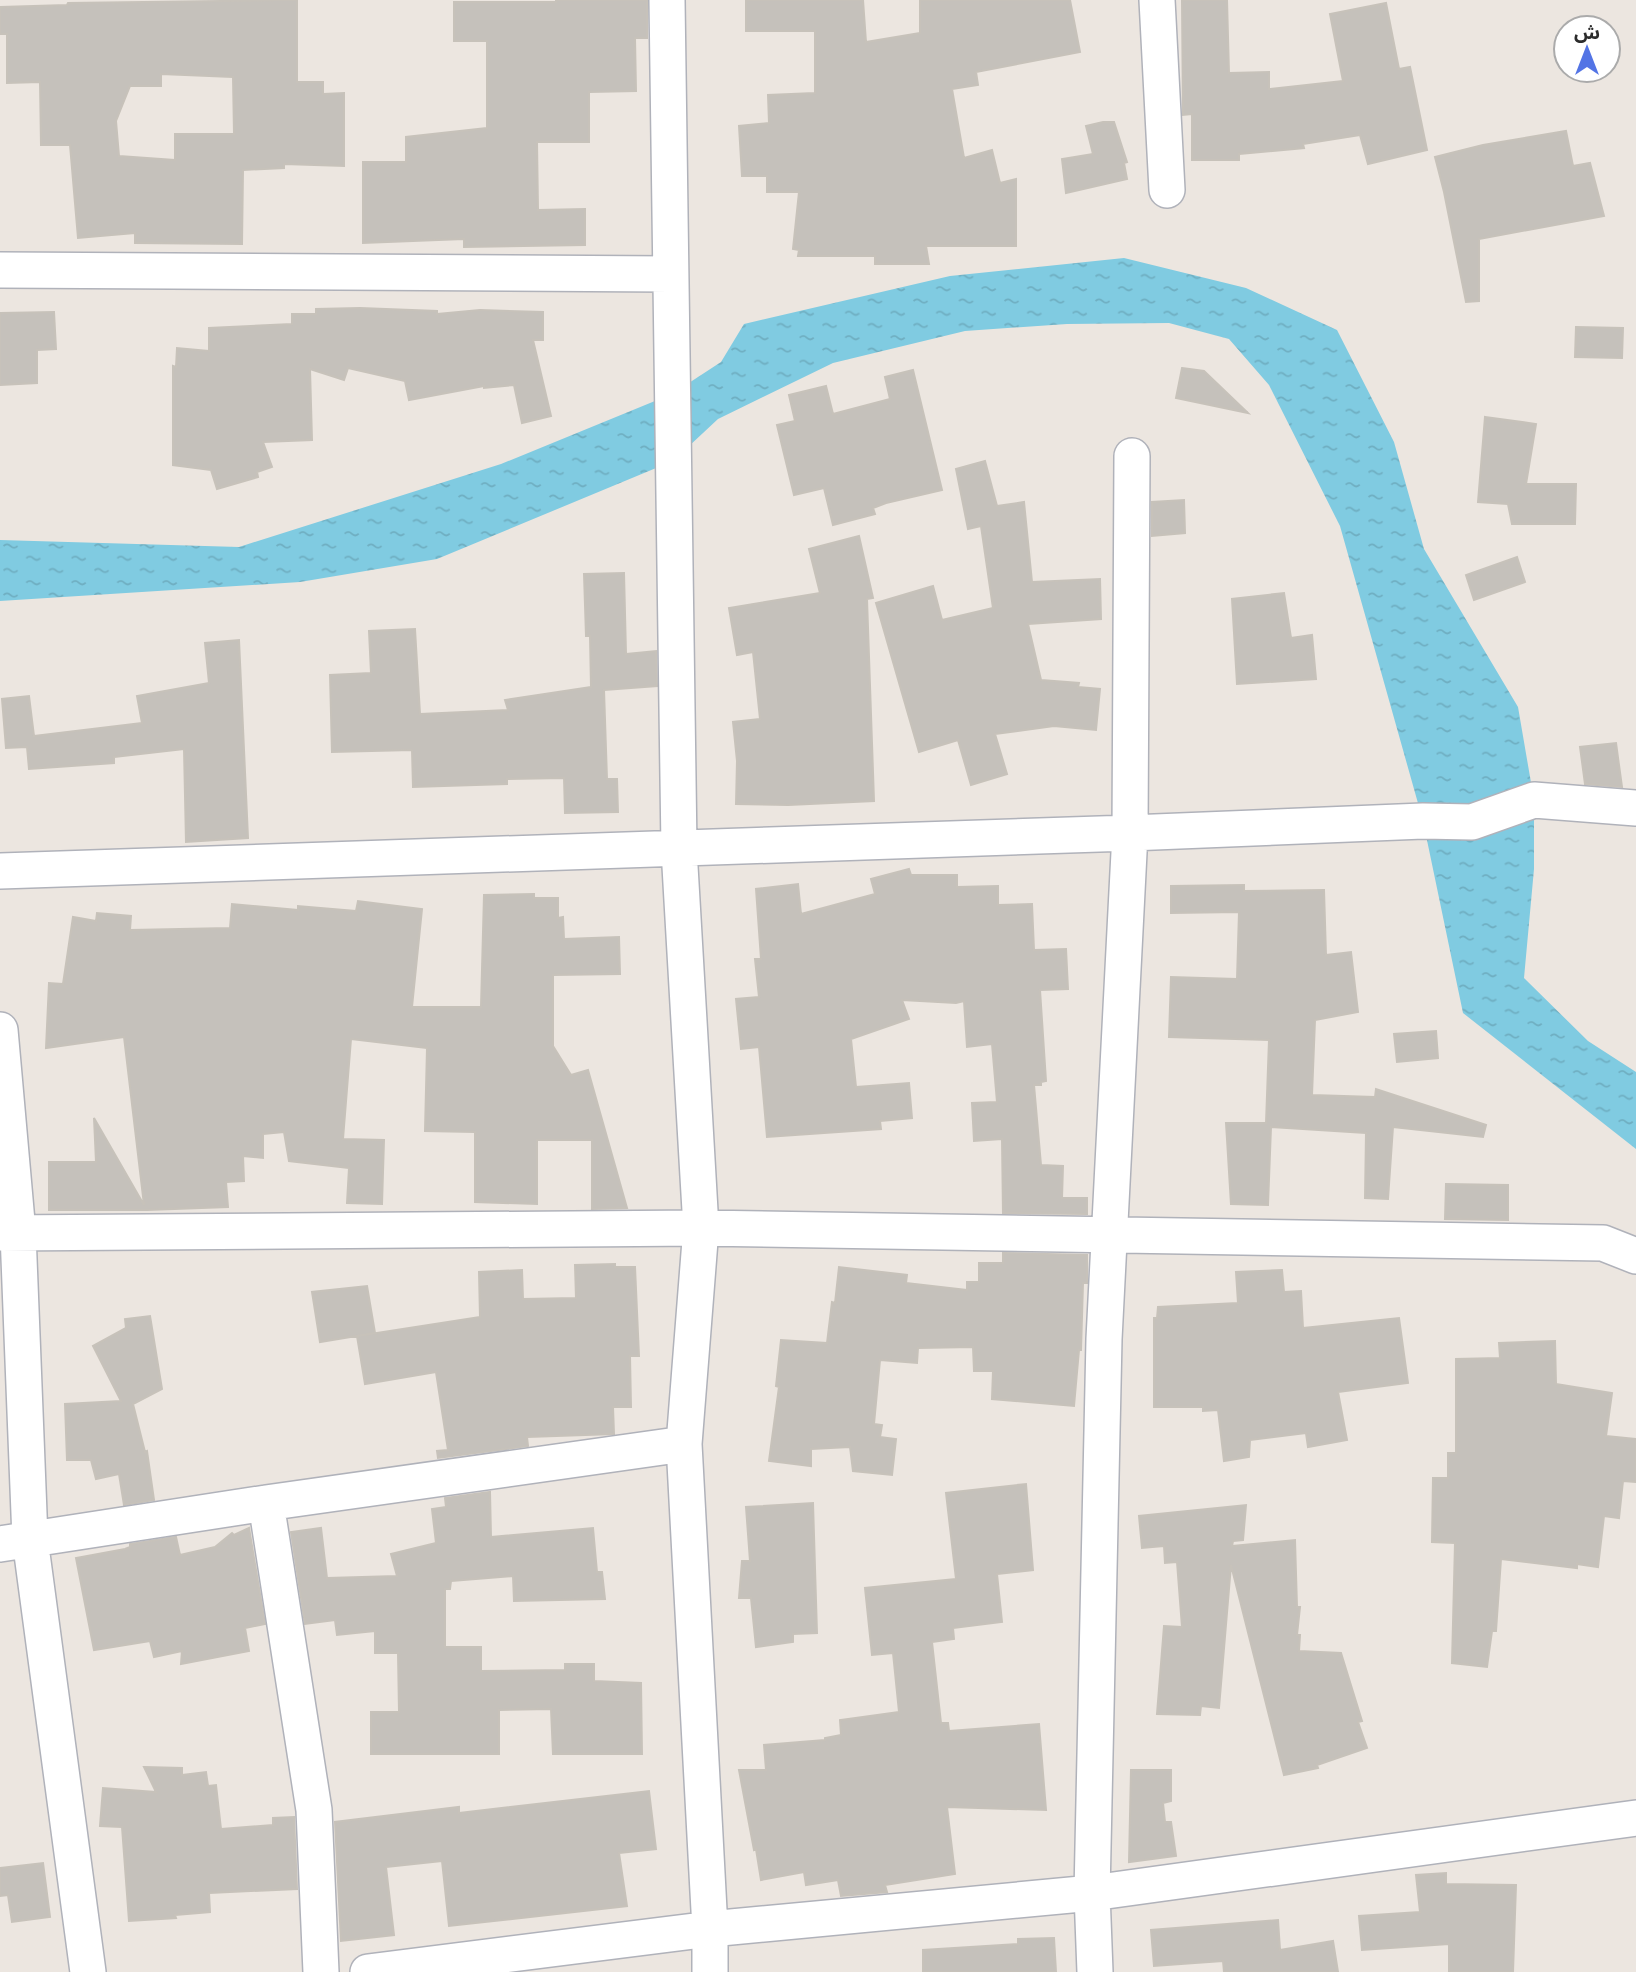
<svg xmlns="http://www.w3.org/2000/svg" width="1636" height="1972" font-family="'Open Sans','Noto Sans Arabic',sans-serif">
  <style>
    .water { fill: url(#water-ripples) }
    .building { fill: #c5c1bb; stroke: #c7c2ba; stroke-width: 2; fill-rule: evenodd }
    .lines { fill: none; stroke-linecap: round; stroke-linejoin: round }
    .street-casing { stroke: #b0b2ba; stroke-width: 38 }
    .street { stroke: #fff; stroke-width: 35 }
  </style>
  <defs>
    <pattern id="water-ripples" width="26" height="14" patternUnits="userSpaceOnUse" patternTransform="scale(1.75)"><rect width="26" height="14" fill="#80cbe1"/><path d="M2 4q2-2 4 0t4 0M15 11q2-2 4 0t4 0" fill="none" stroke="#6faec1"/></pattern>
  </defs>
  <rect width="100%" height="100%" fill="#ece6e0"/>
  <path class="water" d="M 1124,258 L 1246,288 L 1337,330 L 1394,442 L 1424,549 L 1518,707 L 1534,800 L 1534,869 L 1524,978 L 1588,1041 L 1636,1072 L 1636,1149 L 1463,1013 L 1423,821 L 1340,526 L 1269,385 L 1229,339 L 1169,323 L 1067,324 L 965,331 L 833,363 L 718,419 L 673,461 L 437,559 L 300,582 L 0,601 L 0,540 L 239,547 L 501,464 L 672,394 L 721,362 L 744,324 L 950,276 Z"/>
  <path class="building" d="M 297,0 L 297,82 L 323,82 L 323,94 L 344,93 L 344,166 L 284,164 L 284,168 L 243,170 L 242,244 L 135,243 L 135,233 L 78,238 L 70,145 L 41,145 L 40,82 L 7,83 L 7,34 L 0,34 L 0,7 L 67,5 L 68,3 ZM 161,74 L 233,77 L 234,134 L 175,134 L 175,160 L 119,156 L 116,121 L 130,86 L 161,86 Z
    M 556,0 L 647,0 L 647,38 L 635,38 L 636,91 L 589,92 L 589,142 L 537,142 L 538,210 L 585,209 L 585,245 L 464,247 L 464,239 L 363,243 L 363,162 L 406,162 L 406,137 L 487,128 L 487,41 L 454,41 L 454,2 L 556,2 Z
    M 746,0 L 863,0 L 866,42 L 920,33 L 920,0 L 1070,0 L 1080,52 L 976,72 L 978,85 L 952,89 L 964,158 L 992,150 L 1000,183 L 1016,179 L 1016,246 L 926,246 L 929,264 L 875,264 L 875,256 L 798,256 L 799,250 L 793,249 L 799,192 L 767,192 L 767,176 L 742,176 L 739,126 L 769,123 L 768,95 L 815,93 L 815,31 L 746,31 Z
    M 1182,0 L 1227,0 L 1229,73 L 1269,72 L 1269,89 L 1343,81 L 1330,14 L 1386,3 L 1399,69 L 1410,67 L 1427,150 L 1368,164 L 1360,135 L 1303,144 L 1304,148 L 1239,154 L 1239,160 L 1192,160 L 1192,114 L 1183,115 Z
    M 1103,122 L 1114,122 L 1127,162 L 1124,163 L 1127,179 L 1066,193 L 1062,159 L 1093,154 L 1086,126 Z
    M 1566,131 L 1573,166 L 1590,163 L 1604,216 L 1479,239 L 1479,301 L 1466,302 L 1444,192 L 1435,157 L 1483,145 Z
    M 360,308 L 437,311 L 437,314 L 480,310 L 543,312 L 543,340 L 533,340 L 551,416 L 522,423 L 514,385 L 484,388 L 484,386 L 409,400 L 405,381 L 348,368 L 344,380 L 310,369 L 312,440 L 263,442 L 272,467 L 257,472 L 258,477 L 217,489 L 211,470 L 173,465 L 173,366 L 176,367 L 177,348 L 209,351 L 209,328 L 292,324 L 292,314 L 316,314 L 316,309 Z
    M 54,312 L 56,349 L 37,350 L 37,383 L 0,385 L 0,313 Z
    M 1576,327 L 1623,328 L 1622,358 L 1575,357 Z
    M 1182,368 L 1204,371 L 1248,413 L 1176,398 Z
    M 913,370 L 942,490 L 886,503 L 873,508 L 875,514 L 833,525 L 824,488 L 794,495 L 777,425 L 795,421 L 789,395 L 826,386 L 833,414 L 890,399 L 885,377 Z
    M 1485,417 L 1536,424 L 1526,484 L 1576,484 L 1575,524 L 1512,524 L 1508,504 L 1478,502 Z
    M 985,461 L 997,506 L 1024,502 L 1032,582 L 1100,579 L 1101,619 L 1028,624 L 1041,680 L 1079,683 L 1078,687 L 1100,689 L 1096,730 L 1054,726 L 995,734 L 1007,774 L 971,785 L 958,740 L 919,752 L 876,603 L 933,586 L 942,620 L 993,608 L 981,526 L 968,529 L 956,469 Z
    M 1184,500 L 1185,533 L 1152,536 L 1152,502 Z
    M 859,536 L 873,598 L 867,599 L 874,801 L 788,805 L 736,804 L 737,761 L 733,722 L 760,719 L 753,652 L 737,655 L 729,608 L 820,593 L 809,549 Z
    M 1517,557 L 1525,582 L 1474,600 L 1466,575 Z
    M 624,573 L 626,654 L 656,651 L 657,686 L 604,690 L 607,779 L 617,779 L 618,812 L 565,813 L 564,778 L 507,779 L 507,784 L 413,787 L 412,750 L 332,752 L 330,675 L 371,673 L 369,631 L 415,629 L 420,714 L 508,710 L 505,700 L 591,687 L 590,636 L 586,636 L 584,574 Z
    M 1284,593 L 1291,638 L 1312,635 L 1316,679 L 1237,684 L 1232,599 Z
    M 239,640 L 248,838 L 186,842 L 184,749 L 114,757 L 114,763 L 29,769 L 27,747 L 6,748 L 2,699 L 29,696 L 34,736 L 142,723 L 137,696 L 209,683 L 205,643 Z
    M 1616,743 L 1622,787 L 1585,784 L 1580,747 Z
    M 909,869 L 911,875 L 957,875 L 957,887 L 998,886 L 998,905 L 1032,904 L 1034,950 L 1066,949 L 1068,989 L 1040,990 L 1046,1081 L 1041,1082 L 1041,1085 L 1034,1085 L 1041,1165 L 1063,1166 L 1062,1198 L 1087,1198 L 1087,1214 L 1003,1213 L 1002,1139 L 974,1141 L 972,1103 L 997,1102 L 992,1044 L 967,1047 L 964,1001 L 956,1003 L 902,1000 L 909,1019 L 851,1039 L 856,1087 L 909,1083 L 912,1118 L 880,1121 L 881,1129 L 767,1137 L 759,1047 L 741,1049 L 736,999 L 759,997 L 755,959 L 761,959 L 756,889 L 798,884 L 801,914 L 875,894 L 871,879 Z
    M 1244,885 L 1244,891 L 1324,890 L 1326,955 L 1351,952 L 1358,1012 L 1315,1020 L 1312,1095 L 1375,1097 L 1376,1089 L 1486,1125 L 1483,1137 L 1393,1127 L 1388,1199 L 1365,1198 L 1366,1133 L 1271,1127 L 1268,1205 L 1231,1204 L 1226,1123 L 1266,1123 L 1269,1040 L 1169,1037 L 1171,977 L 1237,979 L 1239,912 L 1171,913 L 1171,886 Z
    M 534,894 L 534,898 L 558,898 L 558,918 L 563,917 L 564,939 L 619,937 L 620,974 L 553,975 L 553,1046 L 571,1075 L 588,1070 L 627,1208 L 592,1209 L 592,1140 L 537,1140 L 537,1204 L 475,1202 L 475,1132 L 425,1131 L 427,1048 L 351,1039 L 343,1139 L 384,1140 L 382,1204 L 347,1203 L 349,1168 L 289,1161 L 284,1132 L 263,1134 L 263,1158 L 243,1156 L 244,1181 L 226,1182 L 228,1207 L 147,1210 L 49,1210 L 49,1162 L 96,1162 L 94,1118 L 144,1205 L 124,1037 L 46,1048 L 49,983 L 63,984 L 73,917 L 96,921 L 97,913 L 131,916 L 130,930 L 230,928 L 232,904 L 298,910 L 298,906 L 356,911 L 358,901 L 422,909 L 412,1007 L 481,1007 L 484,895 Z
    M 1436,1031 L 1438,1058 L 1397,1062 L 1394,1034 Z
    M 1446,1184 L 1508,1185 L 1508,1220 L 1445,1219 Z
    M 1003,1253 L 1087,1255 L 1087,1283 L 1083,1283 L 1081,1350 L 1079,1350 L 1074,1406 L 992,1399 L 993,1371 L 974,1371 L 973,1347 L 918,1348 L 917,1363 L 880,1360 L 874,1424 L 882,1425 L 880,1437 L 896,1439 L 892,1475 L 853,1471 L 850,1447 L 811,1449 L 811,1466 L 769,1461 L 779,1387 L 776,1386 L 781,1340 L 827,1343 L 832,1302 L 835,1303 L 839,1267 L 907,1275 L 906,1283 L 967,1290 L 967,1282 L 979,1282 L 979,1263 L 1003,1263 Z
    M 615,1264 L 615,1267 L 635,1267 L 639,1356 L 630,1356 L 631,1407 L 613,1407 L 614,1434 L 527,1437 L 528,1446 L 438,1458 L 437,1451 L 448,1450 L 436,1372 L 365,1384 L 357,1336 L 480,1317 L 479,1272 L 522,1270 L 523,1299 L 576,1298 L 575,1265 Z
    M 1282,1270 L 1284,1292 L 1301,1291 L 1303,1328 L 1399,1318 L 1408,1383 L 1338,1392 L 1347,1440 L 1308,1447 L 1306,1433 L 1250,1440 L 1249,1457 L 1224,1461 L 1218,1410 L 1203,1411 L 1203,1407 L 1154,1407 L 1154,1318 L 1157,1318 L 1158,1307 L 1238,1303 L 1236,1272 Z
    M 367,1286 L 375,1333 L 320,1342 L 312,1292 Z
    M 150,1316 L 162,1389 L 133,1404 L 145,1452 L 147,1451 L 154,1500 L 124,1505 L 119,1474 L 96,1479 L 91,1460 L 67,1460 L 65,1404 L 121,1401 L 93,1346 L 126,1328 L 125,1319 Z
    M 1555,1341 L 1556,1384 L 1612,1393 L 1606,1436 L 1636,1439 L 1636,1482 L 1623,1481 L 1619,1518 L 1604,1516 L 1598,1567 L 1577,1564 L 1577,1568 L 1501,1559 L 1496,1631 L 1492,1631 L 1487,1667 L 1452,1663 L 1455,1543 L 1432,1542 L 1433,1478 L 1448,1478 L 1448,1453 L 1456,1453 L 1456,1359 L 1500,1358 L 1499,1343 Z
    M 1026,1484 L 1033,1570 L 997,1574 L 1002,1622 L 953,1628 L 954,1639 L 932,1642 L 941,1723 L 948,1723 L 949,1731 L 1039,1724 L 1046,1810 L 947,1807 L 955,1874 L 885,1885 L 887,1892 L 841,1896 L 838,1880 L 806,1885 L 804,1872 L 761,1880 L 756,1849 L 754,1850 L 739,1770 L 766,1770 L 764,1745 L 825,1740 L 825,1738 L 841,1735 L 840,1720 L 899,1712 L 893,1653 L 872,1655 L 865,1588 L 956,1579 L 946,1493 Z
    M 490,1492 L 491,1537 L 593,1528 L 597,1572 L 602,1572 L 605,1599 L 514,1601 L 513,1576 L 451,1581 L 450,1589 L 445,1589 L 445,1647 L 481,1647 L 481,1671 L 565,1670 L 565,1664 L 594,1664 L 594,1681 L 641,1683 L 642,1754 L 553,1754 L 551,1709 L 499,1710 L 499,1754 L 371,1754 L 371,1712 L 399,1712 L 398,1653 L 375,1653 L 375,1631 L 337,1635 L 335,1620 L 305,1624 L 291,1532 L 321,1528 L 327,1578 L 397,1576 L 391,1554 L 436,1543 L 432,1509 L 446,1507 L 445,1498 Z
    M 813,1503 L 817,1633 L 793,1634 L 793,1642 L 756,1647 L 751,1598 L 739,1598 L 742,1561 L 750,1561 L 746,1507 Z
    M 1246,1505 L 1243,1540 L 1233,1541 L 1232,1546 L 1295,1540 L 1297,1607 L 1300,1607 L 1297,1635 L 1300,1635 L 1299,1651 L 1341,1653 L 1362,1721 L 1358,1722 L 1367,1748 L 1317,1765 L 1318,1768 L 1284,1775 L 1231,1565 L 1219,1708 L 1201,1706 L 1200,1715 L 1157,1714 L 1164,1626 L 1182,1627 L 1177,1562 L 1165,1563 L 1164,1546 L 1142,1548 L 1139,1516 Z
    M 249,1528 L 265,1624 L 245,1628 L 249,1651 L 181,1664 L 182,1651 L 154,1657 L 150,1641 L 94,1650 L 76,1558 L 125,1549 L 130,1547 L 130,1544 L 176,1537 L 180,1555 L 215,1547 L 232,1533 L 234,1535 Z
    M 144,1767 L 182,1768 L 182,1775 L 206,1772 L 208,1786 L 216,1785 L 221,1829 L 273,1825 L 273,1818 L 294,1817 L 297,1889 L 209,1893 L 210,1912 L 175,1915 L 176,1918 L 129,1921 L 122,1827 L 100,1826 L 103,1788 L 156,1792 Z
    M 1131,1770 L 1171,1770 L 1171,1801 L 1163,1803 L 1165,1822 L 1171,1822 L 1176,1856 L 1129,1862 Z
    M 649,1791 L 656,1849 L 619,1853 L 627,1906 L 449,1926 L 442,1861 L 386,1867 L 394,1935 L 341,1941 L 335,1822 L 459,1807 L 459,1813 Z
    M 43,1863 L 50,1917 L 12,1922 L 8,1895 L 0,1896 L 0,1868 Z
    M 1446,1873 L 1446,1884 L 1516,1885 L 1513,1972 L 1449,1972 L 1449,1944 L 1362,1950 L 1359,1916 L 1420,1912 L 1416,1875 Z
    M 1278,1920 L 1280,1950 L 1333,1941 L 1338,1972 L 1224,1972 L 1223,1961 L 1154,1966 L 1151,1930 Z
    M 1054,1938 L 1056,1972 L 923,1972 L 923,1950 L 1018,1944 L 1018,1939 Z"/>
  <g class="lines">
    <defs>
      <path id="street" d="M 667,0 L 679,849 L 701,1228 L 684,1444 L 710,1929 L 710,1972
        M 1157,0 L 1167,190
        M 0,270 L 670,274
        M 0,871 L 1130,833 L 1423,821 L 1472,822 L 1534,800 L 1636,808
        M 0,1030 L 18,1233 L 30,1539 L 88,1972
        M 0,1233 L 701,1228 L 1603,1243 L 1636,1256
        M 266,1503 L 314,1810 L 321,1972
        M 0,1544 L 266,1503 L 684,1444
        M 368,1972 L 710,1929 L 1092,1893 L 1636,1818
        M 1095,1972 L 1092,1893 L 1104,1339 L 1130,833 L 1132,456"/>
    </defs>
    <use href="#street" class="street-casing"/>
    <use href="#street" class="street"/>
  </g>
  <g transform="translate(1587 49)"><circle r="33" fill="#ffffff" stroke="#ababab" stroke-width="2"/>
  <path d="M0-5L12 26L0 18L-12 26Z" fill="#5374e5"/>
  <text y="-10" font-size="19" font-weight="bold" text-anchor="middle" fill="#2c2c2c">ش</text>
  </g>
</svg>
